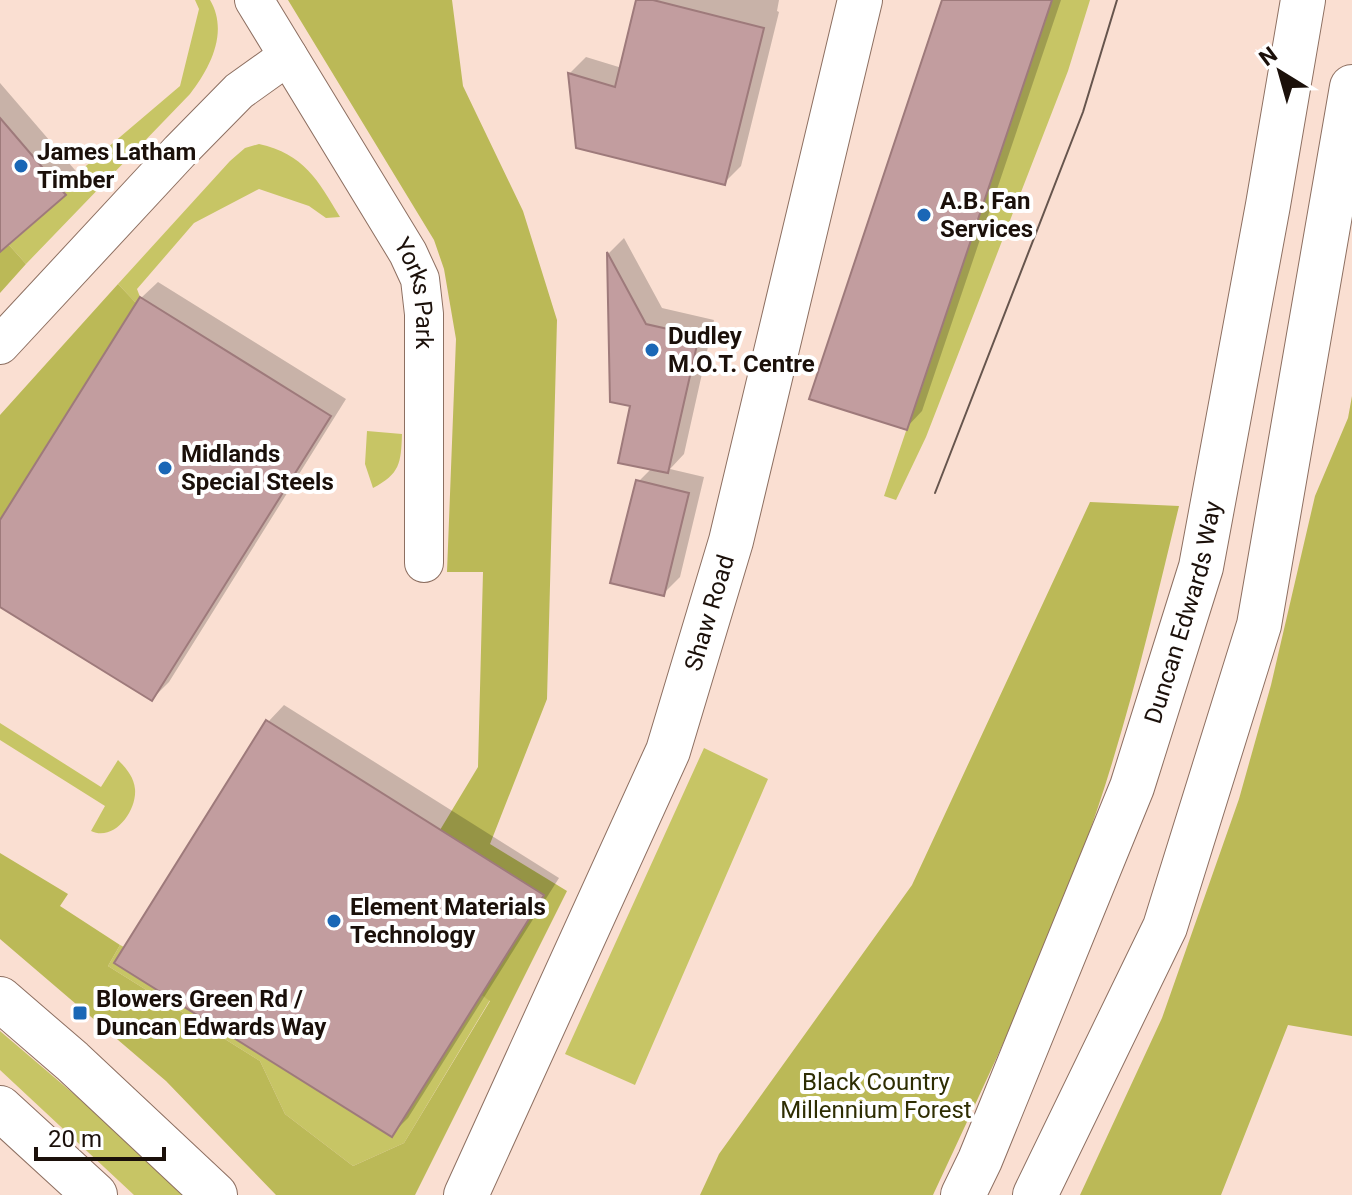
<svg xmlns="http://www.w3.org/2000/svg" width="1352" height="1195" font-family="Roboto,sans-serif">
  <style>
    .green { fill: #c7c565 }
    .forest { fill: #bbb957 }
    .shadow { fill: #0003 }
    .building { fill: #c29d9f; stroke: #9e7a7b; stroke-width: 2 }
    .lines { fill: none; stroke-linecap: round; stroke-linejoin: round }
    .minor-casing { stroke: #8d6f61; stroke-width: 40 }
    .tertiary-casing { stroke: #8d6f61; stroke-width: 46 }
    .secondary-casing { stroke: #8d6f61; stroke-width: 46 }
    .trunk-casing { stroke: #8d6f61; stroke-width: 46 }
    .minor { stroke: #fff; stroke-width: 38 }
    .tertiary { stroke: #fff; stroke-width: 44 }
    .secondary { stroke: #fff; stroke-width: 44 }
    .trunk { stroke: #fff; stroke-width: 44 }
    .tram { stroke: #66554d; stroke-width: 2 }
    .poi-dot { fill: #1a67b6; stroke: #fff; stroke-width: 3 }
    .labels { text-anchor: middle; stroke-width: 8; stroke-linejoin: round; paint-order: stroke }
    .poi-label { font-size: 24px; font-weight: bold; fill: #1b100a; stroke: #fff; text-anchor: start }
    .street-label { font-size: 24px; fill: #1b100a; stroke: #fff }
    .park-label { font-size: 24px; fill: #2e2d02; stroke: #fff }
  </style>
  <rect width="100%" height="100%" fill="#fadfd2"/>
  <path class="green" d="M 195,0 L 210,0 C 229,32 210,68 190,94 L 26,264 L 9,245 L 66,195 L 60,188 L 180,86 L 199,9 Z
    M 1052,0 L 1090,0 L 1068,71 L 926,437 L 896,500 L 884,496 Z
    M 259,144 C 304,154 318,180 340,217 L 326,218 L 309,206 L 259,189 L 194,223 L 137,289 L 140,297 L 136,303 L 118,284 L 230,161 L 245,148 Z
    M 367,431 L 402,434 C 401,463 400,474 373,488 L 365,464 Z
    M 0,723 L 101,787 L 118,760 C 126,768 134,777 135,789 C 137,811 114,842 91,831 L 105,806 L 0,740 Z
    M 704,748 L 768,779 L 635,1085 L 565,1054 Z
    M 120,945 L 124,947 L 114,963 L 392,1137 L 481,995 L 490,1000 L 404,1143 L 353,1166 L 285,1114 L 260,1061 L 108,966 Z
    M 0,1031 L 116,1130 L 185,1195 L 134,1195 L 0,1070 Z"/>
  <path class="forest" d="M 288,0 L 452,0 L 463,86 L 523,211 L 557,320 L 547,699 L 490,844 L 567,891 L 415,1195 L 276,1195 L 166,1081 L 0,939 L 0,853 L 68,894 L 60,906 L 120,945 L 108,966 L 260,1061 L 285,1114 L 353,1166 L 404,1143 L 490,1001 L 481,995 L 544,895 L 440,830 L 478,767 L 483,572 L 447,572 L 456,339 L 444,269 L 434,240 Z
    M 9,245 L 26,264 L 0,293 L 0,252 Z
    M 118,284 L 136,303 L 0,520 L 0,415 Z
    M 1352,396 L 1352,1036 L 1288,1025 L 1221,1195 L 1080,1195 L 1162,1018 L 1239,799 L 1271,685 L 1315,496 L 1348,418 Z
    M 1090,502 L 1179,506 C 1151,622 1124,738 1083,850 C 1040,968 986,1081 933,1195 L 700,1195 L 719,1154 L 912,885 Z"/>
  <path class="shadow" d="M 638,0 L 779,0 L 777,11 L 779,12 L 741,166 L 724,183 L 578,146 L 570,73 L 586,57 L 622,68 Z
    M 944,0 L 1061,0 L 922,411 L 906,428 Z
    M 0,83 L 81,177 L 0,249 Z
    M 624,238 L 662,308 L 714,320 L 684,454 L 670,469 L 704,477 L 680,577 L 663,594 L 638,482 L 652,468 L 632,405 L 612,401 L 609,253 Z
    M 158,282 L 346,399 L 169,682 L 152,699 L 0,604 L 0,524 L 141,298 Z
    M 284,705 L 559,878 L 408,1118 L 392,1134 L 268,722 Z"/>
  <path class="building" d="M 636,0 L 653,0 L 764,28 L 725,185 L 576,148 L 568,73 L 615,87 Z
    M 942,0 L 1052,0 L 907,430 L 809,399 Z
    M 0,118 L 66,195 L 0,252 Z
    M 607,252 L 646,324 L 699,336 L 668,473 L 618,463 L 630,406 L 610,402 Z
    M 140,297 L 331,416 L 152,701 L 0,607 L 0,520 Z
    M 636,480 L 689,493 L 664,596 L 610,583 Z
    M 266,720 L 544,895 L 392,1137 L 114,963 Z"/>
  <g class="lines">
    <defs>
      <g id="minor">
        <path id="s1" d="M 254,0 L 408,253 L 420,279 L 424,314 L 424,563"/>
        <path d="M 0,345 L 180,151 L 239,91 L 288,56"/>
      </g>
      <g id="tertiary">
        <path id="s2" d="M 466,1195 L 668,751 L 731,541 L 860,0"/>
      </g>
      <path id="secondary" d="M 0,999 L 72,1061 L 215,1195
        M 0,1108 L 95,1195"/>
      <g id="trunk">
        <path id="s3" d="M 963,1195 L 980,1160 L 1132,787 L 1201,567 L 1268,205 L 1303,0"/>
        <path d="M 1035,1195 L 1165,927 L 1259,625 L 1352,87"/>
      </g>
    </defs>
    <use href="#minor" class="minor-casing"/>
    <use href="#tertiary" class="tertiary-casing"/>
    <use href="#secondary" class="secondary-casing"/>
    <use href="#trunk" class="trunk-casing"/>
    <use href="#minor" class="minor"/>
    <use href="#tertiary" class="tertiary"/>
    <use href="#secondary" class="secondary"/>
    <use href="#trunk" class="trunk"/>
    <path class="tram" d="M 935,493 L 1083,112 L 1117,0"/>
  </g>
  <g class="poi-dot">
    <circle cx="21" cy="166" r="8"/>
    <circle cx="924" cy="215" r="8"/>
    <circle cx="652" cy="350" r="8"/>
    <circle cx="165" cy="468" r="8"/>
    <circle cx="334" cy="921" r="8"/>
    <rect x="72" y="1005" width="16" height="16" rx="4"/>
  </g>
  <g class="labels">
    <g class="poi-label">
      <text x="37" y="160">James Latham<tspan x="37" dy="28">Timber</tspan></text>
      <text x="940" y="209">A.B. Fan<tspan x="940" dy="28">Services</tspan></text>
      <text x="668" y="344">Dudley<tspan x="668" dy="28">M.O.T. Centre</tspan></text>
      <text x="181" y="462">Midlands<tspan x="181" dy="28">Special Steels</tspan></text>
      <text x="350" y="915">Element Materials<tspan x="350" dy="28">Technology</tspan></text>
      <text x="96" y="1007">Blowers Green Rd /<tspan x="96" dy="28">Duncan Edwards Way</tspan></text>
    </g>
    <g class="street-label">
      <text dy="8" stroke="none"><textPath href="#s1" startOffset="338">Yorks Park</textPath></text>
      <text dy="8" stroke="none"><textPath href="#s3" startOffset="624">Duncan Edwards Way</textPath></text>
      <text dy="8" stroke="none"><textPath href="#s2" startOffset="632">Shaw Road</textPath></text>
    </g>
    <g class="park-label">
      <text x="876" y="1090">Black Country<tspan x="876" dy="28">Millennium Forest</tspan></text>
    </g>
  </g>
  <g transform="translate(1280 72) rotate(323)" stroke="#ffffff" stroke-width="6" paint-order="stroke">
  <path d="M0-6L14 30L0 20L-14 30Z" fill="#1b100a"/>
  <text y="-12" font-size="22" font-weight="bold" text-anchor="middle" fill="#1b100a">N</text>
  </g>
  <path d="M36 1147v12h128v-12" fill="none" stroke="#1b100a" stroke-width="4"/>
  <text x="48" y="1147" font-size="24" fill="#1b100a" stroke="#ffffff" stroke-width="6" paint-order="stroke">20 m</text>
</svg>
